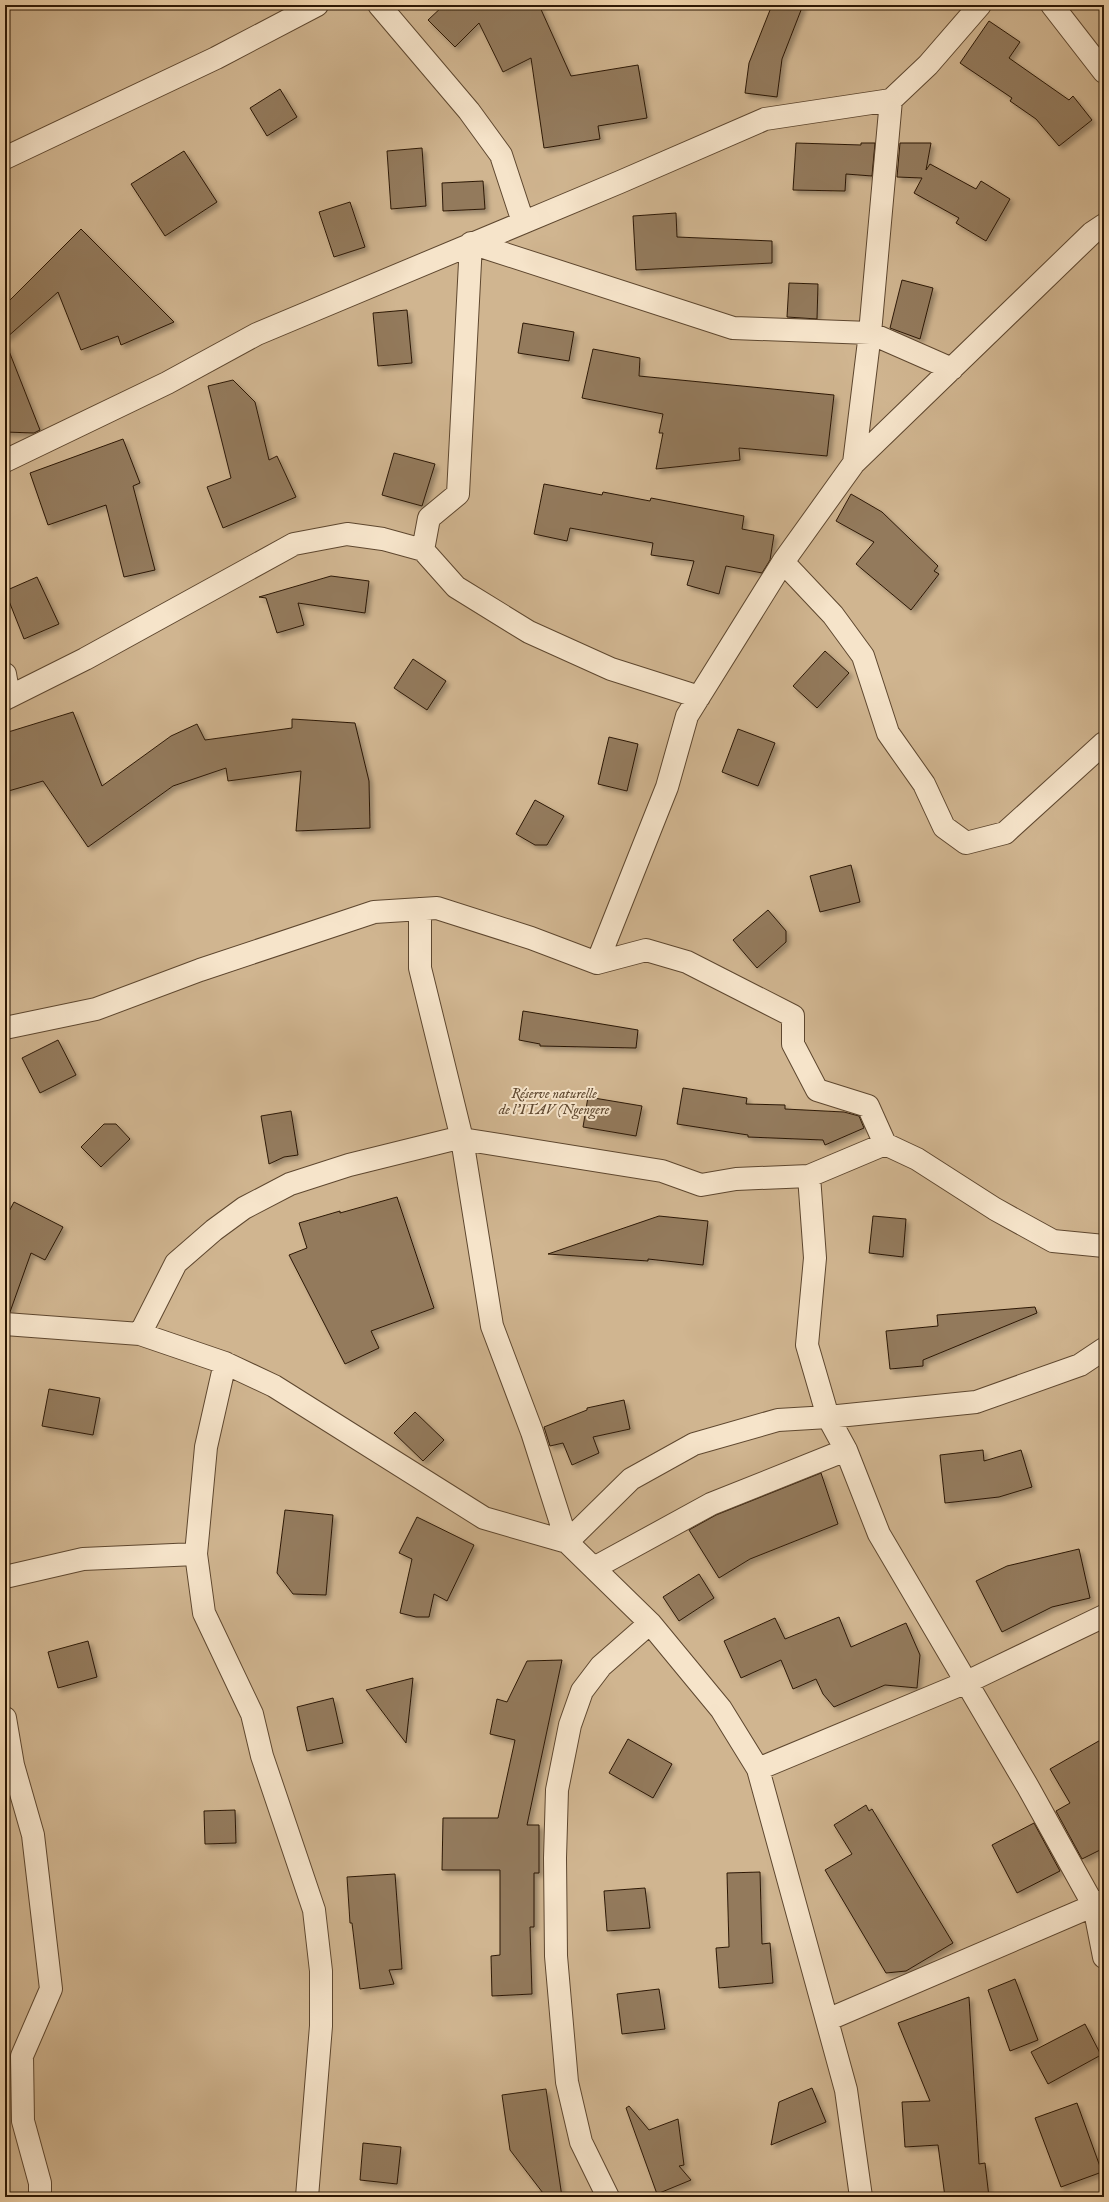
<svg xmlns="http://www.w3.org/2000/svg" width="1109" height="2202" font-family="'IM FELL English',serif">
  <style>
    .green { fill: #d0b590; stroke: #7e664a }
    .building { fill: #937a5c; stroke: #2d1805; filter: url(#shadow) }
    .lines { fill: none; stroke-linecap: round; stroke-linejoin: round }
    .minor-casing { stroke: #5e472f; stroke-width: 24 }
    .minor { stroke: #f6e4ca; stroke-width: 22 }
    .labels { text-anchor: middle; stroke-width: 4; stroke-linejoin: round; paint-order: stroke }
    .park-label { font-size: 14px; font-style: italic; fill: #5e472f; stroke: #f6e4ca }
  </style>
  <defs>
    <filter id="shadow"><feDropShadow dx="3.5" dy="3.5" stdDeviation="2" flood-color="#0004"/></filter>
  </defs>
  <rect width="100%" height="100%" fill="#f1d5ad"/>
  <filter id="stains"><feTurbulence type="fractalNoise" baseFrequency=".005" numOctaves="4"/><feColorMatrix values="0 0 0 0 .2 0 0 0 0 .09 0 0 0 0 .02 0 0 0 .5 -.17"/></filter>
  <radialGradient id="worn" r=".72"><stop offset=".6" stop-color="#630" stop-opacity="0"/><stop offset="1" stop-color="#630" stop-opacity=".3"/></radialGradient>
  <path class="green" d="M 5,5 L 1104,5 L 1104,2197 L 5,2197 Z"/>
  <path class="building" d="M 444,5 L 539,5 L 571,76 L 638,65 L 647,118 L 598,126 L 600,139 L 544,148 L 531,58 L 503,72 L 479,23 L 455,47 L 428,20 Z
    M 772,5 L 803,5 L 782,59 L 777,97 L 745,93 L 749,63 Z
    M 989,21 L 1020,42 L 1009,58 L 1069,100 L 1073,96 L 1092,120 L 1059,146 L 1036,119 L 1010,101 L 1012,98 L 960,63 Z
    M 280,89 L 297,117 L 267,136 L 250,108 Z
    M 796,143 L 861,145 L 861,143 L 875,143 L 872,176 L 846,174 L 845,191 L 793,190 Z
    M 900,143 L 931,143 L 926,170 L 930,164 L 976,189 L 981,181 L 1010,199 L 986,241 L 956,223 L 959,218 L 914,193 L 922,178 L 897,177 Z
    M 422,148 L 426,206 L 391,209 L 387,151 Z
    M 184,151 L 217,202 L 165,236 L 131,184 Z
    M 483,181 L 485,209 L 443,211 L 442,183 Z
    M 350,202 L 365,247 L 334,257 L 319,212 Z
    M 676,213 L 677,237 L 772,241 L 772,263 L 636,270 L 633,216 Z
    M 81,229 L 174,322 L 121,345 L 118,336 L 81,350 L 58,292 L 5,339 L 5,305 Z
    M 902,280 L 933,288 L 920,339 L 890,328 Z
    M 789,283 L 818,284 L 817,319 L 787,317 Z
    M 407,310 L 412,363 L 378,366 L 373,313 Z
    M 523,323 L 574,332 L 569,361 L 518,353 Z
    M 5,346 L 7,346 L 40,430 L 34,433 L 5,432 Z
    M 593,349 L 640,358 L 639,376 L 834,395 L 827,456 L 739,448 L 740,460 L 656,469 L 663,433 L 659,433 L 663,414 L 582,398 Z
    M 233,380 L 255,402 L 269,460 L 277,456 L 296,497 L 223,528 L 207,487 L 231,478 L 208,386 Z
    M 123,439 L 140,483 L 133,486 L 155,570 L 124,577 L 106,505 L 48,525 L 30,473 Z
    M 394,453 L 435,464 L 422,506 L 382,495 Z
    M 544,484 L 602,495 L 603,492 L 650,501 L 651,498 L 744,516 L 742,529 L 774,535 L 770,560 L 762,573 L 726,566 L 719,594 L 687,585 L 694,561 L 651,555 L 653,543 L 570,528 L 567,541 L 534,534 Z
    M 851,494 L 882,512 L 938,566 L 934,571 L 939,574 L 911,610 L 856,564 L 874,542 L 836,521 Z
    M 331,576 L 369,581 L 365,613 L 298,603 L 304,625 L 277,633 L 266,598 L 259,597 Z
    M 37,577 L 59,624 L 24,639 L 5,591 Z
    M 825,651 L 849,673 L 817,708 L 793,686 Z
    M 413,659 L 446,681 L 427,710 L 394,688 Z
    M 73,712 L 102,786 L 171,736 L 197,724 L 205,740 L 292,728 L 292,719 L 355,723 L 369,781 L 370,828 L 296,831 L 301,771 L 228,781 L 226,768 L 173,786 L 88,847 L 43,781 L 5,792 L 5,733 Z
    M 738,729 L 775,743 L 758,786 L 722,772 Z
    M 609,737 L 638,744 L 627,791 L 598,784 Z
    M 535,800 L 564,816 L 547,845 L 535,845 L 516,834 Z
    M 851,865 L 860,902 L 820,912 L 810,876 Z
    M 768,910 L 786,931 L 786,942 L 757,968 L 733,940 Z
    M 523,1011 L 638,1030 L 636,1048 L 540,1046 L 540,1044 L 519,1040 Z
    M 58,1040 L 76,1075 L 40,1093 L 22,1058 Z
    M 683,1088 L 747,1098 L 746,1104 L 785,1105 L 785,1109 L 844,1112 L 859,1116 L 864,1128 L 825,1145 L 823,1140 L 748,1137 L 748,1135 L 677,1124 Z
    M 588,1097 L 642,1106 L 636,1136 L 583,1127 Z
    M 291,1111 L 298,1155 L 284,1157 L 269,1164 L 261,1116 Z
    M 104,1124 L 116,1124 L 130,1139 L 101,1167 L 81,1147 Z
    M 397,1197 L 434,1308 L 371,1331 L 379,1348 L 345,1364 L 289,1255 L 307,1248 L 299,1223 L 340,1211 L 340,1213 Z
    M 14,1202 L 63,1227 L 45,1260 L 31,1253 L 10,1312 L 5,1312 L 5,1219 Z
    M 659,1216 L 708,1221 L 703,1265 L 648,1259 L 648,1261 L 548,1254 Z
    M 873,1216 L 906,1219 L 903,1257 L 869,1253 Z
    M 1035,1307 L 1037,1313 L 923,1360 L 923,1366 L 890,1369 L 886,1331 L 938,1326 L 937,1315 Z
    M 49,1389 L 100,1398 L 93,1435 L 42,1426 Z
    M 624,1400 L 630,1429 L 593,1437 L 599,1453 L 572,1465 L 563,1443 L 550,1446 L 544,1427 L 587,1410 L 587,1408 Z
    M 415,1412 L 444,1440 L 423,1461 L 394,1433 Z
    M 983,1450 L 984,1461 L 1021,1450 L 1032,1487 L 999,1497 L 945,1503 L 940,1455 Z
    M 821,1473 L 838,1524 L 750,1559 L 719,1578 L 689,1530 L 716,1515 Z
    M 285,1510 L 333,1515 L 326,1595 L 293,1594 L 277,1573 Z
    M 417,1517 L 474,1545 L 447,1601 L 434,1594 L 429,1617 L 416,1617 L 400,1613 L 412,1559 L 399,1553 Z
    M 1079,1549 L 1090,1598 L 1052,1607 L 1002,1632 L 976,1581 L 1007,1566 Z
    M 699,1574 L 714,1598 L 679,1621 L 663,1597 Z
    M 839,1617 L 851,1647 L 906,1623 L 920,1655 L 917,1688 L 885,1685 L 834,1707 L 823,1694 L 816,1679 L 793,1689 L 781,1660 L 741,1678 L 724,1641 L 775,1618 L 785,1639 Z
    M 88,1641 L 97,1677 L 58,1688 L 48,1652 Z
    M 562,1660 L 527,1825 L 539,1825 L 539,1873 L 534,1873 L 534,1927 L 530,1927 L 532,1994 L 492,1996 L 491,1956 L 500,1955 L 500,1870 L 442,1870 L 443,1818 L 498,1818 L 515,1740 L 490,1734 L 497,1699 L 507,1702 L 527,1661 Z
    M 413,1678 L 406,1743 L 366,1690 Z
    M 333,1698 L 343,1743 L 307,1751 L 297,1707 Z
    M 1104,1738 L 1104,1848 L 1082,1859 L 1056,1811 L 1070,1803 L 1050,1769 Z
    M 628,1739 L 672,1764 L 653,1798 L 609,1773 Z
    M 866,1805 L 869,1811 L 872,1809 L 953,1943 L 906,1971 L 886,1973 L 825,1870 L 852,1854 L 834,1825 Z
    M 235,1810 L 236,1843 L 205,1844 L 204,1811 Z
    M 1034,1823 L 1060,1871 L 1017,1893 L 992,1845 Z
    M 760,1872 L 762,1944 L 770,1943 L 773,1983 L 719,1988 L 716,1948 L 729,1947 L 727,1873 Z
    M 395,1874 L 402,1969 L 389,1970 L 394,1984 L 360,1989 L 352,1923 L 350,1923 L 347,1877 Z
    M 645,1888 L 650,1928 L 607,1931 L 604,1891 Z
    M 1015,1979 L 1038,2040 L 1010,2051 L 988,1990 Z
    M 659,1989 L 665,2029 L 622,2034 L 617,1994 Z
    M 969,1997 L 979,2164 L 985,2163 L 989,2197 L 945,2197 L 938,2145 L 905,2147 L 902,2102 L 930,2101 L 898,2023 Z
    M 1085,2024 L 1101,2055 L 1048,2084 L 1031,2052 Z
    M 812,2088 L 826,2122 L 771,2145 L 779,2102 Z
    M 546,2089 L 562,2197 L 546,2197 L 510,2150 L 502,2095 Z
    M 1077,2103 L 1102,2172 L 1061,2187 L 1035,2118 Z
    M 629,2106 L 649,2130 L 678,2119 L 684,2165 L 679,2166 L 691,2180 L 657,2194 L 626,2108 Z
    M 363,2143 L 401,2147 L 397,2184 L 360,2180 Z"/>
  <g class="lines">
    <defs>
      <path id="minor" d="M 379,5 L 469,111 L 501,155 L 523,222
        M 1052,5 L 1104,72
        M 5,158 L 216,58 L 317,5
        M 5,461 L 167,383 L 257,334 L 620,182 L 765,119 L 891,100 L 928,65 L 980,5
        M 854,463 L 870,333 L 891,100
        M 783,562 L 833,615 L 863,656 L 888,733 L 924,784 L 944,827 L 966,843 L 1005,833 L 1104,743
        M 5,674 L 9,697
        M 699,697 L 611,669 L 529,632 L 456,587 L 423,550 L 429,518 L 458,494 L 471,243 L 733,328 L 870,333 L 952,369
        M 5,699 L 85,659 L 294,544 L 347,534 L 383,539 L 423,550
        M 420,909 L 420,968 L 462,1139 L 492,1326 L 532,1432 L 567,1542 L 631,1479 L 694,1444 L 778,1420 L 828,1417 L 976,1402 L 1080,1365 L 1104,1349
        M 597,963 L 667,787 L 687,716 L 783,562 L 854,463 L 1092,233 L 1104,225
        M 5,1028 L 96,1009 L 200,970 L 374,912 L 437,908 L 531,938 L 597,963 L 646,950 L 687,962 L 793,1016 L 793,1044 L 817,1090 L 868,1106 L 885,1144
        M 809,1176 L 815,1258 L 807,1345 L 828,1417 L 846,1450 L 879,1534 L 1028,1787 L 1094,1906 L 1104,1957
        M 5,1324 L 140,1334 L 225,1363 L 274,1386 L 484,1518 L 567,1542 L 650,1623 L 721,1709 L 758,1769 L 846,2090 L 861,2197
        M 140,1334 L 176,1263 L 214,1230 L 244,1208 L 290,1184 L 349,1165 L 450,1140 L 462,1139 L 662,1171 L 701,1185 L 736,1179 L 809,1176 L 885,1144 L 917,1159 L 995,1209 L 1053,1241 L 1104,1246
        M 225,1363 L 206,1447 L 196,1554 L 204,1613 L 252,1714 L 262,1756 L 314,1910 L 321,1971 L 321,2026 L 307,2197
        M 594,1568 L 711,1504 L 846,1450
        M 5,1577 L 83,1559 L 196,1554
        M 5,1718 L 13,1765 L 33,1835 L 51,1989 L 22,2056 L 23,2121 L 40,2183 L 40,2197
        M 758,1769 L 967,1682 L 1104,1616
        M 827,2020 L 1104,1901
        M 608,2197 L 581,2142 L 567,2082 L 556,1956 L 555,1858 L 557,1790 L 570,1725 L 582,1691 L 601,1666 L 650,1623"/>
    </defs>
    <use href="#minor" class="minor-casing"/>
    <use href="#minor" class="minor"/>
  </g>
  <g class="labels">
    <g class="park-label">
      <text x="554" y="1098">Réserve naturelle<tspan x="554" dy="16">de l'ITAV (Ngengere</tspan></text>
    </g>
  </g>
  <rect width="1109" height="2202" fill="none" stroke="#f1d5ad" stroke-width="20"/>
  <rect x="6" y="6" width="1097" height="2190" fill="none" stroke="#2d1805" stroke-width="2"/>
  <rect x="10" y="10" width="1089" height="2182" fill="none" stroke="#2d1805"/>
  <rect width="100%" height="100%" filter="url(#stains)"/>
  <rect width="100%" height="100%" fill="url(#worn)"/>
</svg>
